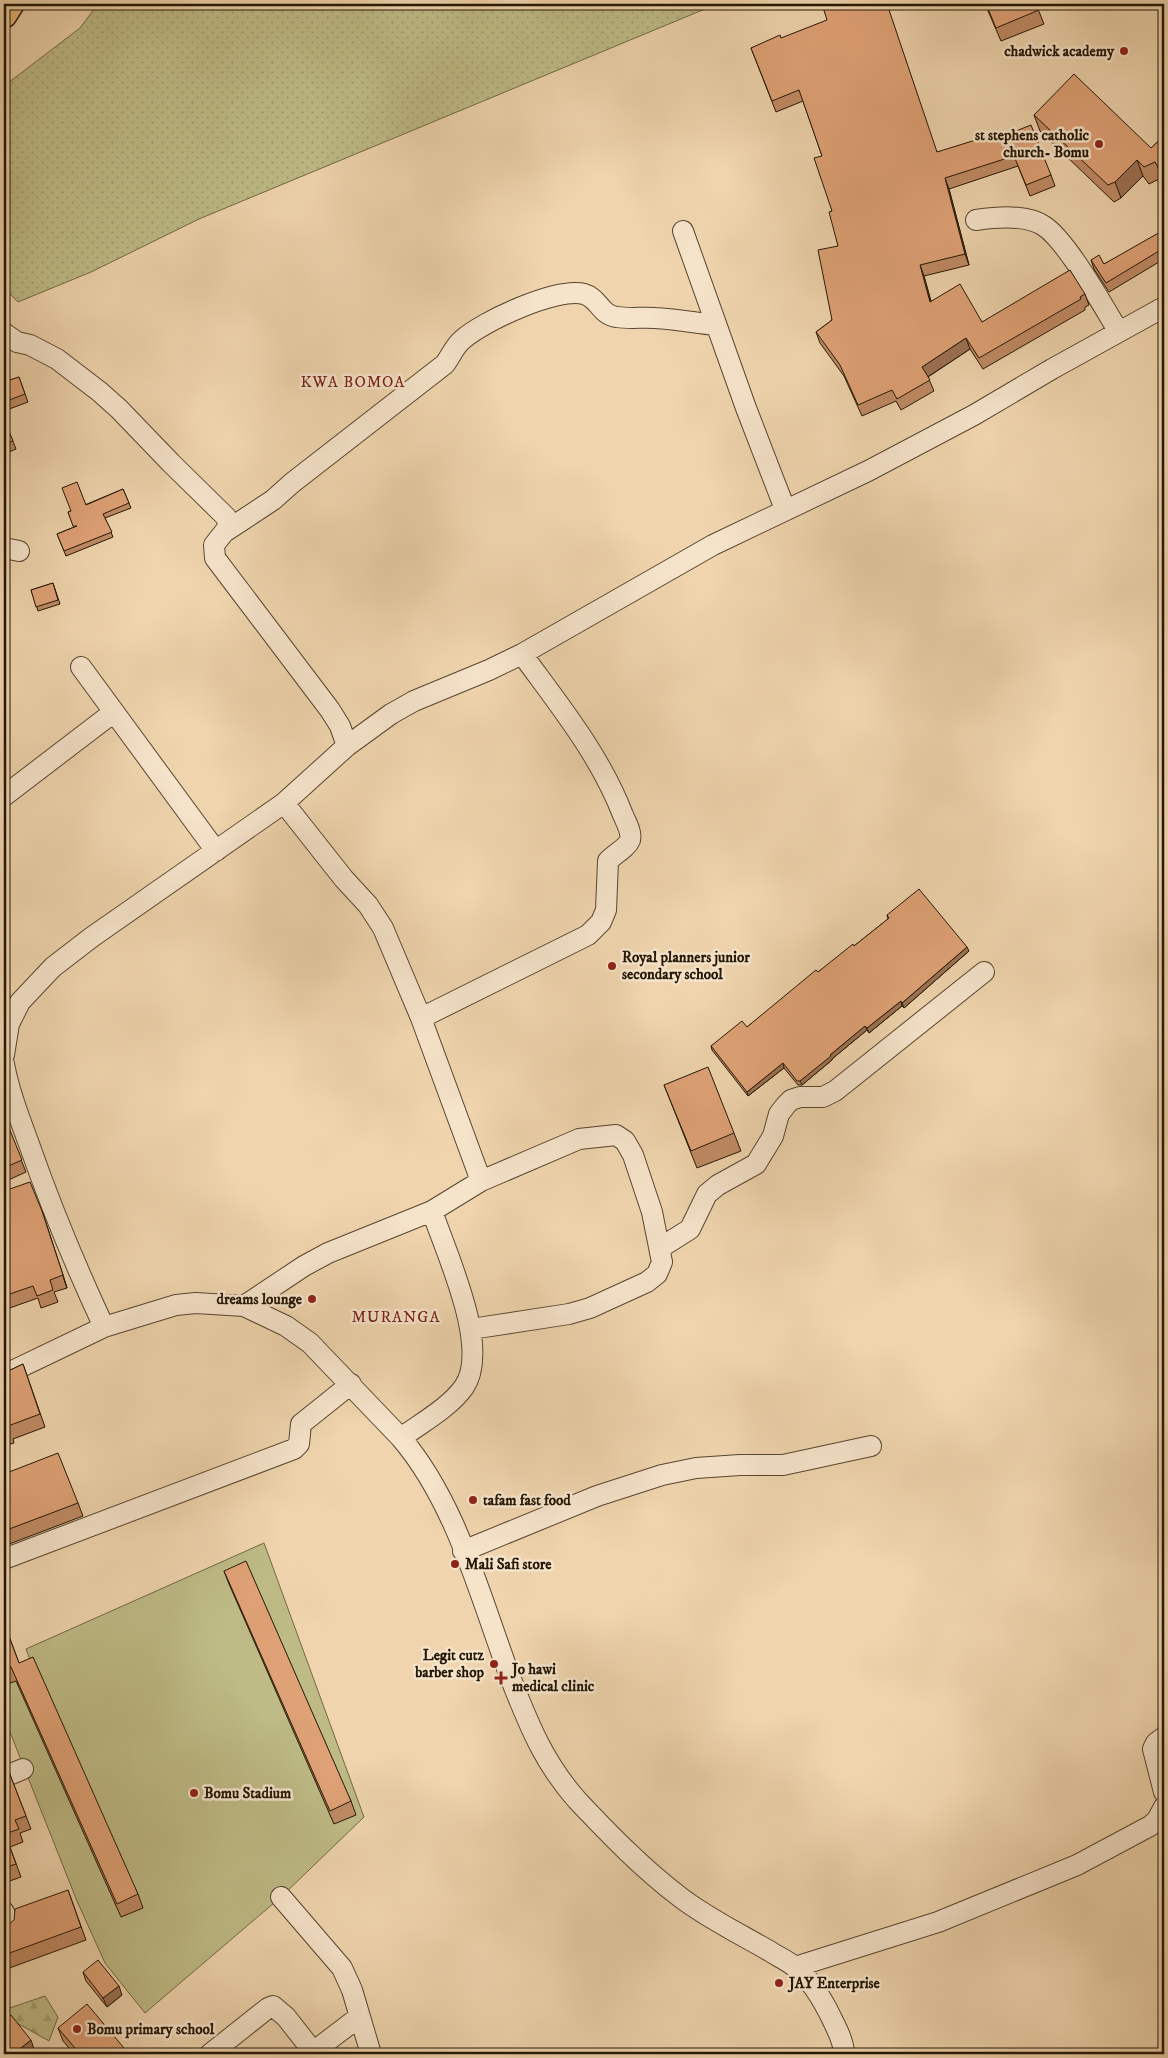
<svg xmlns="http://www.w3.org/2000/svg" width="1168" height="2058" font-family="'IM FELL DW Pica',serif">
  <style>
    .grass { fill: url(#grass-dots); stroke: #706946 }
    .forest { fill: url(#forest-firs); stroke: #706946 }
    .pitch { fill: #bebb86; stroke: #706946 }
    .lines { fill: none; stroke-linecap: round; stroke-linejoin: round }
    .minor-casing { stroke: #56462f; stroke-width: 22 }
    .major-casing { stroke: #231705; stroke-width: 28 }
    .minor { stroke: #f5e3ca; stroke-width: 20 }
    .major { stroke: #e8ba76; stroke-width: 25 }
    .wall { fill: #c08b65; stroke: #231705 }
    .shaded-wall { fill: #9c7153; stroke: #231705 }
    .building { fill: #dfa276; stroke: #231705 }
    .poi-dot { fill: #8f2418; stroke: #f5e3ca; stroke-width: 2 }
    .labels { text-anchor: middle; stroke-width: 5; stroke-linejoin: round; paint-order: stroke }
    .poi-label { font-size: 15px; font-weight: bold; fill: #231705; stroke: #f5e3ca; text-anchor: start }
    .neighbourhood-label { font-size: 16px; letter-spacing: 1px; fill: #7a1f14; stroke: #f5e3ca }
  </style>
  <defs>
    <pattern id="grass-dots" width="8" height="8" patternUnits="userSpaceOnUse" patternTransform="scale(1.25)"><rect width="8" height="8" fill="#bebb86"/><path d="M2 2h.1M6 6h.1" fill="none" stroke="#a3a072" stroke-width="1.8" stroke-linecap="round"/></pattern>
    <pattern id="forest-firs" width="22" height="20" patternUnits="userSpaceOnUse" patternTransform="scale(1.25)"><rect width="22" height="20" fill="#bebb86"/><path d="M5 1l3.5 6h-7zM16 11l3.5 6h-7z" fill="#a3a072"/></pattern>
  </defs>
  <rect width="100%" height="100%" fill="#efd4ad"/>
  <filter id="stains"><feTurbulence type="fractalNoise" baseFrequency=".004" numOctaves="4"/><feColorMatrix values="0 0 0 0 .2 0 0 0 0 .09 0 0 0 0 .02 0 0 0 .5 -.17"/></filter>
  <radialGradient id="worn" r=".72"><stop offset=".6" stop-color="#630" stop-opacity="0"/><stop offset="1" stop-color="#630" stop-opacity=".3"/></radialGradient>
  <path class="grass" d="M 98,4 L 717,4 L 199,219 L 91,272 L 18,302 L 4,288 L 4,86 L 80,28 Z"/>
  <path class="forest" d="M 45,1996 L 58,2017 L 49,2041 L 17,2023 L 4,2028 L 4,2010 Z"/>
  <path class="pitch" d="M 264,1543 L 364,1817 L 281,1897 L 145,2013 L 105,1963 L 77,1901 L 4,1717 L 4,1685 L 34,1670 L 26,1649 Z"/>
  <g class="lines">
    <defs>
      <path id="minor" d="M 976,220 C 997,217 1026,214 1044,226 C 1067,241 1103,306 1119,332
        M 683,231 L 746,408 L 785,509
        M 4,333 L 17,342 L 30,345 L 57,359 L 100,392 L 119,409 L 171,463 L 226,517 L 229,526 L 214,545 L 215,558 L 330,710 L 340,726 L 347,746
        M 226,531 L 273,500 L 292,483 L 445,364 C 451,356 454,347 462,340 C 483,321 557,287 584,294 C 599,298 600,315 617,317 C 630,319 643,317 655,318 C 675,319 696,323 716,325
        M 4,548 L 19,551
        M 81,667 L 216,851
        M 4,796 L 114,712
        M 284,803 L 344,879 L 368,905 L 383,928 L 421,1018 L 481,1181 L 579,1139 L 616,1135 L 625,1141 L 633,1155 L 652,1212 L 662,1262 L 657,1274 L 647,1282 L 590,1308 L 569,1314 L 471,1329
        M 421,1018 L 588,935 L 601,922 L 606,910 L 608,861 C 614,854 627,848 630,840 C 632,832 626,822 623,815 C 600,755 559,705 522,654
        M 4,1055 L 9,1024 L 20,1002 L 53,967 L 92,937 L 284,803 L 347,746 L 391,714 L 414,701 L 489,670 L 522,654 L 713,545 L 868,471 L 974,415 L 1052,369 L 1164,307
        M 4,1064 C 9,1091 19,1117 29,1144 C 51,1207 76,1267 104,1327
        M 660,1248 L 690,1229 L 707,1194 L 718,1185 L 756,1164 L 773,1136 L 779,1114 L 786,1105 L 791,1100 L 800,1097 L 823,1097 L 835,1091 L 984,972
        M 244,1306 L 304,1266 L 328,1253 L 432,1211 L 481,1181
        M 4,1375 L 104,1327 L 176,1305 L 196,1303 L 244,1306 L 286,1326 L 310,1343 L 401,1438 C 459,1506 482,1605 514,1687 C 531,1730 546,1765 577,1800 C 609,1834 643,1869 680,1897 C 707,1918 742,1935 771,1952 C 779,1957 788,1961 795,1967 C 812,1980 824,2002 833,2021 C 838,2031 844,2043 844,2054
        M 401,1438 C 421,1423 449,1408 464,1387 C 491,1348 446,1253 432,1211
        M 463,1551 L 597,1496 L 662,1475 L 696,1468 L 740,1465 L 783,1465 L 871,1446
        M 4,1559 L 294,1449 L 299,1444 L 301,1424 L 351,1384
        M 1164,1737 L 1156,1743 L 1153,1749 L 1164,1792
        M 4,1777 L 23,1769
        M 281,1897 L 342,1968 L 352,1990 L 371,2054
        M 4,1912 L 9,1926
        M 795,1967 L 938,1922 L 1077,1865 L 1150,1826 L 1157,1820 L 1164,1807
        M 313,2052 L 359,2017
        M 210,2054 L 268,2008 L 273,2006 L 286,2017 L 315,2054"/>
      <path id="major" d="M 4,15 L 11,4"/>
    </defs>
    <use href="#minor" class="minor-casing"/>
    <use href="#major" class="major-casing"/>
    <use href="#minor" class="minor"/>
    <use href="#major" class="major"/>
  </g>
  <path class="wall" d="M 985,4 L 1036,4 L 1044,24 L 1001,41 Z
    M 781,38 L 938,152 L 997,139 L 1051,175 L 1055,186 L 1030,196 L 1018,166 L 949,189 L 969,265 L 924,276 L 931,301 L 982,322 L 1085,294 L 1089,305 L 1085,307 L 1085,310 L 983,369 L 970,349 L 928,377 L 934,391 L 901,410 L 896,401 L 862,416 L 844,376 L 820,343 L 816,332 L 832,320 L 838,246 L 822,156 L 803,101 L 776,112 L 751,48 Z
    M 1034,115 L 1151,148 L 1164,136 L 1164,184 L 1161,178 L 1149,184 L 1143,176 L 1121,198 L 1114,202 L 1040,131 Z
    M 1164,235 L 1164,259 L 1109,292 L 1094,269 L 1091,260 L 1104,264 Z
    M 19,377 L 28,402 L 4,411 L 4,382 Z
    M 4,419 L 16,449 L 4,454 Z
    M 123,489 L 131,508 L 105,518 L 113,537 L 66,556 L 57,534 L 74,527 L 68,512 Z
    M 53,583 L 60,604 L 38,611 L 31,590 Z
    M 887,915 L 969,951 L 904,1008 L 902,1006 L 869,1033 L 867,1030 L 832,1059 L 832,1060 L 802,1085 L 798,1085 L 784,1068 L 748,1096 L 712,1050 L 711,1046 L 747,1027 L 818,972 L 854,946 L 888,919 Z
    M 664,1085 L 734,1133 L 741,1151 L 697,1168 Z
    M 4,1118 L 26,1172 L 4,1182 Z
    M 4,1191 L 42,1211 L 67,1288 L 54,1292 L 58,1302 L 41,1308 L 38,1298 L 4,1310 Z
    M 23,1364 L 45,1427 L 13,1439 L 14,1443 L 4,1446 L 4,1373 Z
    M 4,1474 L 78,1503 L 83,1516 L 4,1546 Z
    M 224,1571 L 351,1801 L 356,1815 L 334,1824 L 229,1584 Z
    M 4,1623 L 19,1663 L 138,1894 L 143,1908 L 121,1917 L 16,1681 L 4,1685 Z
    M 9,1772 L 31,1829 L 20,1833 L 23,1842 L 10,1847 L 21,1877 L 4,1883 L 4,1774 Z
    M 68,1890 L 86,1940 L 4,1970 L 4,1924 L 9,1924 Z
    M 83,1972 L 122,1995 L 107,2007 L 86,1981 Z
    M 4,1974 L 10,1991 L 4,1993 Z
    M 58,2028 L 129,2054 L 74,2054 L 63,2041 Z"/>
  <path class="shaded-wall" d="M 1137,160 L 1143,176 L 1121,198 L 1115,182 Z
    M 1164,168 L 1164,183 L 1160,171 Z
    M 945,178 L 949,189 L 969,265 L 965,254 Z
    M 920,265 L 924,276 L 934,313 L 930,302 Z
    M 966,338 L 970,349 L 926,378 L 922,367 Z
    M 967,947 L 969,951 L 904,1008 L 902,1003 Z
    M 901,1001 L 902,1006 L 869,1033 L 867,1028 Z
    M 865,1026 L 867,1030 L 832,1059 L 832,1060 L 802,1085 L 800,1081 L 830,1055 Z
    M 783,1063 L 784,1068 L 748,1096 L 747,1092 Z
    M 42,1211 L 46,1224 L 67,1288 L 63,1275 Z
    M 119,1986 L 122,1995 L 107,2007 L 103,1998 Z
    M 31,2040 L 35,2052 L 33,2054 L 13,2054 Z"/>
  <path class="building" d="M 822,4 L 887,4 L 937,152 L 995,134 L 996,139 L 1031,125 L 1051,175 L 1026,185 L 1014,156 L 945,178 L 965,254 L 920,265 L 930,302 L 960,284 L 982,322 L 1070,270 L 1085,294 L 1080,297 L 1081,299 L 979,358 L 966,338 L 922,367 L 930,380 L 897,399 L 892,390 L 858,405 L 840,365 L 816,332 L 832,320 L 818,250 L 838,246 L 829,212 L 832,211 L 814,158 L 822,156 L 799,90 L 772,101 L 751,48 L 780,35 L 781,38 L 827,20 Z
    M 986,4 L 1036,4 L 1039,10 L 996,28 Z
    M 1074,74 L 1151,148 L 1164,136 L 1164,168 L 1160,171 L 1155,162 L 1144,167 L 1137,160 L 1115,182 L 1108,185 L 1034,115 Z
    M 1162,231 L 1164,235 L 1164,248 L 1106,283 L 1091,260 L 1099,255 L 1104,264 Z
    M 19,377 L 25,394 L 4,402 L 4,382 Z
    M 4,419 L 13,441 L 4,444 Z
    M 77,482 L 86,505 L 123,489 L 129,503 L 103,514 L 112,532 L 64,551 L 57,534 L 77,526 L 73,526 L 68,512 L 71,511 L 62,488 Z
    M 53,583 L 58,600 L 36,607 L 31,590 Z
    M 919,889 L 967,947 L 902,1003 L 901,1001 L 867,1028 L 865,1026 L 830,1055 L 831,1056 L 800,1081 L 797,1081 L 783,1063 L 747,1092 L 711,1046 L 742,1021 L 747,1027 L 816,970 L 818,972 L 853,944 L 854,946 L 889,918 L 887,915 Z
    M 708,1067 L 734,1133 L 691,1151 L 664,1085 Z
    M 4,1118 L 5,1118 L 22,1160 L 4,1168 Z
    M 30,1182 L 42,1211 L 63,1275 L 50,1280 L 53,1290 L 37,1296 L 33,1286 L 4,1296 L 4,1191 Z
    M 23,1364 L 40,1414 L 8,1426 L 9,1429 L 4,1431 L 4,1373 Z
    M 58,1453 L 78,1503 L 4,1531 L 4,1474 Z
    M 246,1561 L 351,1801 L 330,1811 L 224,1571 Z
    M 4,1623 L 19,1663 L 33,1657 L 138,1894 L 117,1904 L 11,1667 L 4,1670 Z
    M 9,1772 L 26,1816 L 15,1820 L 19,1829 L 5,1834 L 16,1864 L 4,1868 L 4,1774 Z
    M 68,1890 L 81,1927 L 4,1955 L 4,1924 L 9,1924 L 14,1920 L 15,1909 Z
    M 98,1960 L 119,1986 L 103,1998 L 83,1972 Z
    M 87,2004 L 129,2054 L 80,2054 L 58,2028 Z
    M 11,2015 L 31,2040 L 13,2054 L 4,2054 L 4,2021 Z"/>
  <g class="poi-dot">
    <circle cx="1124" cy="51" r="5"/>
    <circle cx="1099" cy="144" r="5"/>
    <circle cx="612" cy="966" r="5"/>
    <circle cx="312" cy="1299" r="5"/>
    <circle cx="473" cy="1500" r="5"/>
    <circle cx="455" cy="1564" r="5"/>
    <circle cx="494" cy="1664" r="5"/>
    <path d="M498.5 1670.5h5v5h5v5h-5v5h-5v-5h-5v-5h5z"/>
    <circle cx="194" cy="1793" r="5"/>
    <circle cx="779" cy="1983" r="5"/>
    <circle cx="77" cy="2029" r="5"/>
  </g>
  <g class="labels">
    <g class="poi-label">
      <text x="1114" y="56" text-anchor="end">chadwick academy</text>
      <text x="1089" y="140" text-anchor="end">st stephens catholic<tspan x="1089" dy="17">church- Bomu</tspan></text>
      <text x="622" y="962">Royal planners junior<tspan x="622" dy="17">secondary school</tspan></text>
      <text x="302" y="1304" text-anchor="end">dreams lounge</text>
      <text x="483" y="1505">tafam fast food</text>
      <text x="465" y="1569">Mali Safi store</text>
      <text x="484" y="1660" text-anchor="end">Legit cutz<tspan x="484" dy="17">barber shop</tspan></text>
      <text x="512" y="1674">Jo hawi<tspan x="512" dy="17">medical clinic</tspan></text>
      <text x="204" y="1798">Bomu Stadium</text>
      <text x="789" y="1988">JAY Enterprise</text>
      <text x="87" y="2034">Bomu primary school</text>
    </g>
    <g class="neighbourhood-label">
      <text x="353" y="387">KWA BOMOA</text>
      <text x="396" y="1322">MURANGA</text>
    </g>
  </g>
  <rect width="1168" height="2058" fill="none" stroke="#efd4ad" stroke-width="20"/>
  <rect x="5" y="5" width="1158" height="2048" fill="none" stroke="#231705" stroke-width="2.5"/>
  <rect x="10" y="10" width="1148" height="2038" fill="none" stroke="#231705"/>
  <rect width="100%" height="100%" filter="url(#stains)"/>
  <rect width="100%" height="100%" fill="url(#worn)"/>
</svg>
